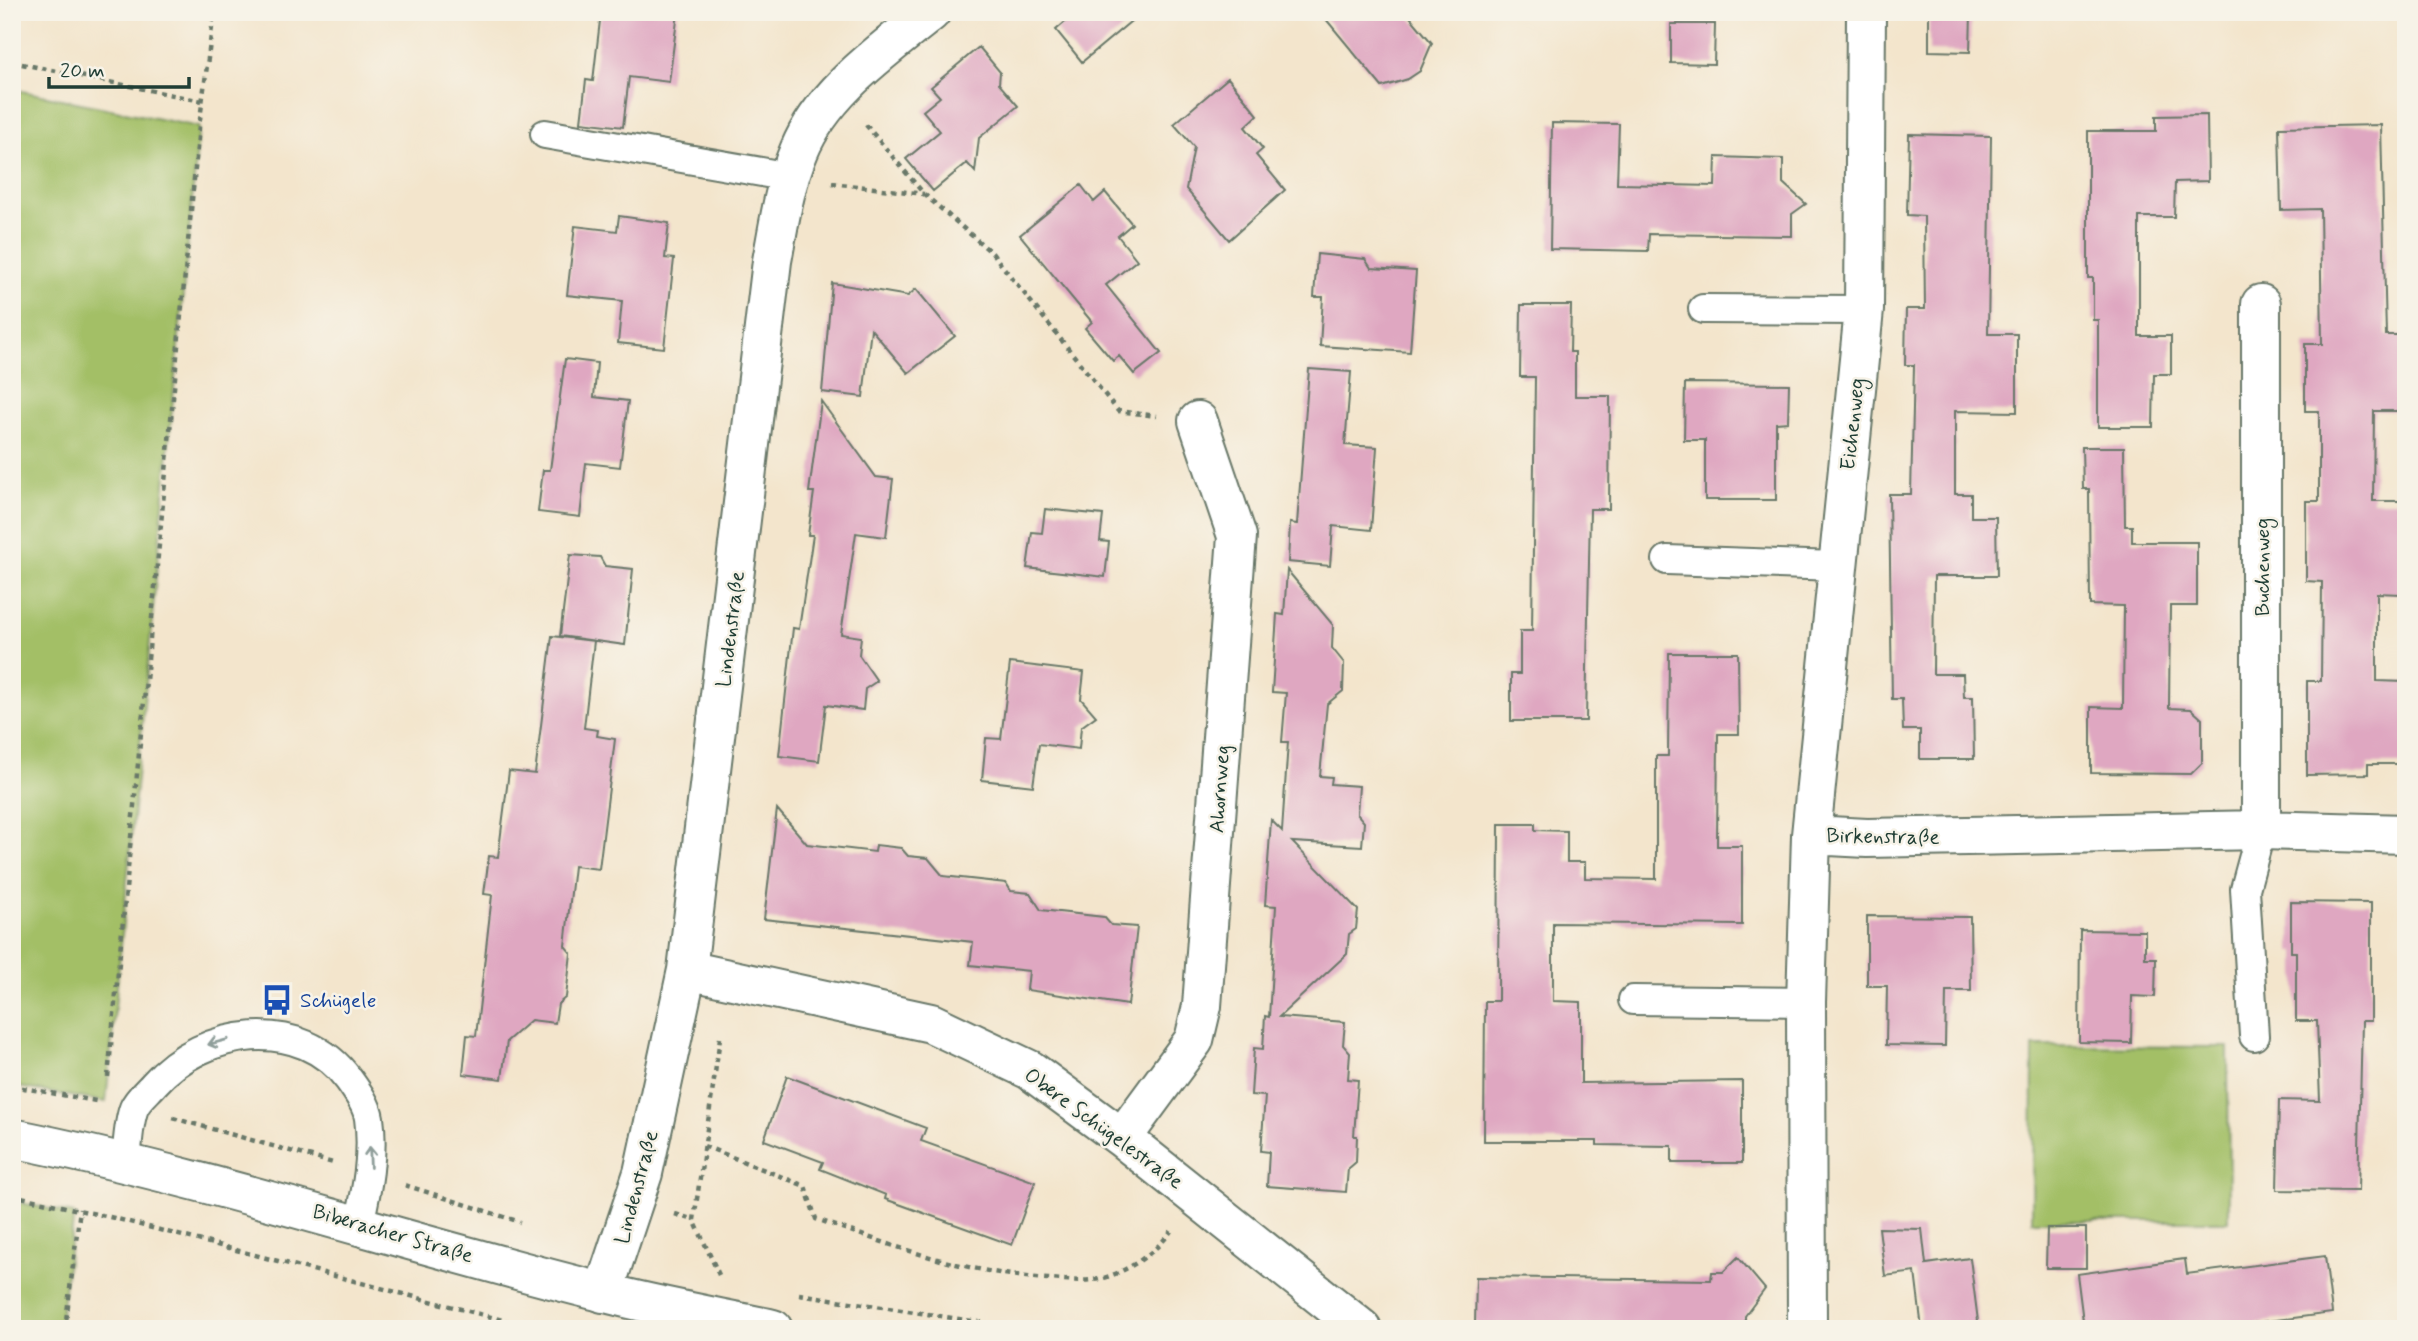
<svg xmlns="http://www.w3.org/2000/svg" width="2418" height="1341" font-family="Mynerve,sans-serif">
  <style>
    .grass { fill: #a3bf66; stroke: #617e4d; stroke-width: 2 }
    .building { fill: #dfa7c1 }
    .lines { fill: none; stroke-linecap: round; stroke-linejoin: round }
    .service-casing { stroke: #697869; stroke-width: 32 }
    .minor-casing { stroke: #697869; stroke-width: 42 }
    .tertiary-casing { stroke: #697869; stroke-width: 42 }
    .path { stroke: #697869; stroke-width: 4.5; stroke-dasharray: 5 5; stroke-linecap: butt }
    .service { stroke: #fff; stroke-width: 28 }
    .minor { stroke: #fff; stroke-width: 38 }
    .tertiary { stroke: #fff; stroke-width: 38 }
    .oneway { stroke: #8f9e9a }
    .labels { text-anchor: middle; stroke-width: 5; stroke-linejoin: round; paint-order: stroke }
    .street-label { font-size: 21px; fill: #1f3d34; stroke: #f7f3e8 }
    .transit-label { font-size: 21px; fill: #164399; stroke: #f7f3e8; text-anchor: start }
  </style>
  <rect width="100%" height="100%" fill="#f7f3e8"/>
  <filter id="ink" filterUnits="userSpaceOnUse"><feTurbulence type="fractalNoise" baseFrequency=".0143" numOctaves="2"/><feDisplacementMap in="SourceGraphic" scale="14" xChannelSelector="R" yChannelSelector="G"/><feConvolveMatrix kernelMatrix="1 2 1 2 8 2 1 2 1" color-interpolation-filters="sRGB"/></filter>
  <filter id="wash" filterUnits="userSpaceOnUse"><feTurbulence type="fractalNoise" baseFrequency=".00686" numOctaves="4" result="noise"/><feDisplacementMap in="SourceGraphic" scale="28" xChannelSelector="R" yChannelSelector="G"/><feGaussianBlur stdDeviation="1.57" result="paint"/><feColorMatrix in="noise" values="0 0 0 0 0 0 0 0 0 0 0 0 0 0 0 0 0 1.4 0 .05"/><feComposite in="paint" operator="in"/></filter>
  <g filter="url(#wash)">
    <rect width="100%" height="100%" fill="#f3e5cc"/>
    <path class="grass" d="M 12,89 L 199,127 L 106,1102 L 12,1086 Z
      M 2033,1046 L 2228,1047 L 2229,1221 L 2032,1221 Z
      M 12,1201 L 74,1214 L 59,1329 L 12,1329 Z"/>
    <g id="blocks">
      <path class="building" d="M 601,12 L 678,12 L 669,82 L 629,77 L 623,127 L 581,122 L 586,80 L 593,81 Z
        M 1077,12 L 1142,12 L 1082,62 L 1056,30 Z
        M 1320,12 L 1406,12 L 1432,43 L 1420,71 L 1408,79 L 1382,87 Z
        M 1929,12 L 1971,12 L 1970,52 L 1929,51 Z
        M 1671,24 L 1715,24 L 1714,64 L 1671,63 Z
        M 979,47 L 1000,72 L 999,84 L 1018,106 L 979,138 L 975,172 L 967,163 L 933,191 L 906,159 L 940,131 L 923,111 L 940,97 L 931,87 Z
        M 1228,78 L 1258,115 L 1245,127 L 1263,149 L 1256,155 L 1285,190 L 1229,240 L 1186,189 L 1194,147 L 1174,124 Z
        M 2207,115 L 2208,181 L 2175,182 L 2174,217 L 2139,217 L 2139,336 L 2171,336 L 2171,374 L 2154,374 L 2153,427 L 2098,427 L 2098,320 L 2093,320 L 2093,278 L 2088,278 L 2088,131 L 2156,131 L 2156,116 Z
        M 1552,123 L 1619,124 L 1617,184 L 1715,186 L 1716,157 L 1783,159 L 1783,183 L 1806,204 L 1792,214 L 1792,236 L 1649,234 L 1648,251 L 1550,249 Z
        M 2381,125 L 2386,335 L 2406,335 L 2406,411 L 2374,411 L 2373,501 L 2403,501 L 2402,594 L 2377,593 L 2377,681 L 2406,682 L 2406,764 L 2368,764 L 2368,774 L 2307,775 L 2307,681 L 2321,681 L 2322,582 L 2306,581 L 2306,501 L 2319,501 L 2319,411 L 2305,411 L 2305,344 L 2322,344 L 2320,209 L 2281,210 L 2279,127 Z
        M 1909,134 L 1991,136 L 1988,334 L 2017,334 L 2017,412 L 1955,411 L 1955,494 L 1971,494 L 1971,517 L 1996,517 L 1997,576 L 1934,576 L 1933,674 L 1963,674 L 1964,697 L 1973,697 L 1974,759 L 1920,759 L 1920,730 L 1903,730 L 1902,699 L 1892,699 L 1889,494 L 1911,494 L 1914,365 L 1905,365 L 1906,309 L 1925,309 L 1924,216 L 1907,215 Z
        M 1081,185 L 1094,202 L 1105,192 L 1132,224 L 1118,236 L 1137,260 L 1106,285 L 1161,353 L 1134,374 L 1119,356 L 1113,361 L 1085,328 L 1092,322 L 1020,235 Z
        M 619,216 L 669,223 L 665,258 L 674,259 L 664,348 L 618,343 L 622,301 L 567,295 L 575,226 L 617,231 Z
        M 1317,254 L 1365,259 L 1371,268 L 1416,271 L 1410,352 L 1320,346 L 1323,297 L 1314,297 Z
        M 832,283 L 908,296 L 916,289 L 955,336 L 908,373 L 871,329 L 863,397 L 822,392 Z
        M 1521,305 L 1571,305 L 1570,352 L 1575,352 L 1575,396 L 1610,396 L 1609,509 L 1590,509 L 1586,721 L 1511,721 L 1511,674 L 1520,674 L 1520,631 L 1532,631 L 1535,377 L 1520,377 Z
        M 565,359 L 597,363 L 594,397 L 628,401 L 620,467 L 586,463 L 580,517 L 538,512 L 543,470 L 550,470 Z
        M 1309,369 L 1351,372 L 1345,445 L 1377,447 L 1371,530 L 1333,526 L 1330,566 L 1288,562 L 1290,523 L 1297,524 Z
        M 1685,383 L 1789,384 L 1788,422 L 1776,423 L 1776,500 L 1705,500 L 1705,440 L 1684,440 Z
        M 821,401 L 876,477 L 893,479 L 886,537 L 856,533 L 841,634 L 861,637 L 859,655 L 877,681 L 865,689 L 863,710 L 826,705 L 819,761 L 779,756 L 793,628 L 799,629 L 813,535 L 808,535 L 814,492 L 809,492 Z
        M 2082,447 L 2124,447 L 2125,526 L 2132,526 L 2132,542 L 2197,542 L 2197,606 L 2170,606 L 2169,708 L 2191,709 L 2202,719 L 2202,763 L 2191,774 L 2091,773 L 2091,707 L 2123,708 L 2124,606 L 2090,605 L 2089,489 L 2083,489 Z
        M 1045,509 L 1103,515 L 1100,541 L 1109,542 L 1105,577 L 1027,568 L 1032,532 L 1042,533 Z
        M 570,555 L 600,557 L 605,566 L 633,569 L 625,645 L 560,636 Z
        M 1287,570 L 1333,625 L 1332,648 L 1344,663 L 1343,691 L 1327,704 L 1320,776 L 1332,777 L 1331,784 L 1359,786 L 1357,814 L 1364,822 L 1362,846 L 1292,842 L 1358,910 L 1356,929 L 1349,934 L 1347,954 L 1279,1017 L 1345,1022 L 1343,1045 L 1350,1053 L 1348,1079 L 1358,1080 L 1354,1136 L 1357,1136 L 1356,1162 L 1348,1169 L 1346,1192 L 1267,1186 L 1269,1152 L 1261,1151 L 1265,1096 L 1251,1095 L 1254,1048 L 1263,1049 L 1265,1016 L 1269,1017 L 1276,906 L 1265,905 L 1271,820 L 1282,831 L 1288,742 L 1282,742 L 1286,693 L 1272,692 L 1277,614 L 1284,615 Z
        M 552,636 L 594,641 L 584,728 L 598,730 L 597,736 L 615,739 L 599,869 L 574,866 L 565,946 L 571,953 L 566,997 L 558,1004 L 555,1023 L 531,1020 L 507,1041 L 502,1079 L 463,1074 L 467,1035 L 476,1036 L 492,895 L 484,894 L 489,856 L 498,857 L 509,771 L 535,774 Z
        M 1669,653 L 1738,653 L 1739,734 L 1718,734 L 1717,846 L 1742,846 L 1742,925 L 1553,923 L 1553,1001 L 1581,1002 L 1581,1083 L 1742,1081 L 1742,1163 L 1672,1163 L 1672,1146 L 1597,1145 L 1597,1141 L 1484,1141 L 1485,1001 L 1498,1001 L 1499,824 L 1535,824 L 1535,830 L 1567,831 L 1567,862 L 1585,862 L 1585,878 L 1656,879 L 1656,756 L 1668,756 Z
        M 1010,663 L 1084,672 L 1081,699 L 1096,716 L 1081,727 L 1079,749 L 1039,744 L 1033,786 L 982,780 L 986,738 L 1001,739 Z
        M 777,809 L 807,844 L 875,852 L 876,845 L 901,848 L 908,856 L 928,858 L 943,876 L 1006,883 L 1011,891 L 1030,893 L 1041,910 L 1104,917 L 1111,925 L 1137,927 L 1128,1005 L 1027,990 L 1029,971 L 970,965 L 973,942 L 764,919 Z
        M 2291,902 L 2371,903 L 2371,1021 L 2362,1021 L 2358,1191 L 2277,1190 L 2279,1100 L 2320,1101 L 2317,1021 L 2296,1021 L 2296,952 L 2291,952 Z
        M 1867,916 L 1970,917 L 1971,991 L 1946,991 L 1945,1046 L 1886,1045 L 1887,986 L 1867,986 Z
        M 2080,930 L 2145,931 L 2145,958 L 2156,958 L 2155,997 L 2132,996 L 2131,1043 L 2079,1042 Z
        M 787,1076 L 926,1128 L 921,1141 L 1035,1182 L 1012,1245 L 885,1199 L 886,1195 L 820,1169 L 823,1162 L 764,1140 Z
        M 1879,1228 L 1922,1229 L 1926,1264 L 1970,1258 L 1979,1329 L 1922,1329 L 1915,1272 L 1885,1276 Z
        M 2047,1228 L 2086,1228 L 2086,1268 L 2046,1268 Z
        M 2325,1256 L 2332,1313 L 2207,1329 L 2084,1329 L 2077,1274 L 2185,1259 L 2187,1274 Z
        M 1738,1257 L 1765,1289 L 1745,1316 L 1745,1329 L 1475,1326 L 1476,1277 L 1711,1280 L 1712,1272 L 1723,1272 Z"/>
    </g>
  </g>
  <g filter="url(#ink)">
    <use href="#blocks" fill-opacity="0" stroke="#697869" stroke-width="2"/>
    <g class="lines">
      <defs>
        <path id="service" d="M 545,134 L 790,177
          M 1703,309 L 1864,310
          M 1667,560 L 1837,566
          M 1633,1000 L 1806,1002
          M 2254,1036 L 2245,889 L 2261,830
          M 126,1161 C 128,1145 128,1124 134,1108 C 137,1100 148,1091 154,1084 C 203,1028 302,1014 349,1080 C 357,1091 367,1105 369,1118 C 374,1154 367,1189 359,1224"/>
        <path id="minor" d="M 2261,304 L 2261,830
          M 1811,835 L 1864,310 L 1866,12
          M 687,970 L 931,1023 L 1030,1070 L 1122,1138 L 1362,1329
          M 1122,1138 L 1194,1040 L 1202,1006 L 1237,536 L 1198,421
          M 603,1293 L 643,1173 L 687,970 L 772,261 C 779,224 784,186 799,151 C 823,92 883,51 931,12
          M 1807,1329 L 1806,1002 L 1811,835 L 1867,838 L 2261,830 L 2406,834"/>
        <path id="tertiary" d="M 12,1138 C 212,1178 405,1243 602,1292 C 659,1307 717,1317 773,1329"/>
      </defs>
      <use href="#service" class="service-casing"/>
      <use href="#minor" class="minor-casing"/>
      <use href="#tertiary" class="tertiary-casing"/>
      <path class="path" d="M 12,62 L 202,101
        M 866,125 L 924,194 L 992,253 L 1118,411 L 1157,416
        M 832,183 L 924,194
        M 108,1077 L 199,127 L 214,12
        M 12,1086 L 96,1101
        M 173,1118 L 333,1163
        M 704,1146 L 805,1186 L 816,1219 C 894,1246 964,1273 1048,1279 C 1068,1280 1088,1283 1107,1277 C 1131,1269 1157,1251 1171,1231
        M 405,1185 L 520,1222
        M 12,1195 L 114,1218 L 537,1329
        M 675,1214 L 694,1220
        M 719,1275 L 694,1220 L 720,1038
        M 799,1294 L 1023,1329
        M 65,1329 L 80,1209"/>
      <use href="#service" class="service"/>
      <use href="#minor" class="minor"/>
      <use href="#tertiary" class="tertiary"/>
    </g>
    <defs><path id="oneway-shaft" d="M-6 0H5M1.5-3L5.5 0L1.5 3" fill="none" stroke-width="1.6" stroke-linecap="round" stroke-linejoin="round" transform="scale(1.75)"/></defs>
    <g class="oneway">
      <use href="#oneway-shaft" transform="translate(218 1042) rotate(165)"/>
      <use href="#oneway-shaft" transform="translate(370 1157) rotate(-92)"/>
    </g>
  </g>
  <defs>
    <symbol id="bus-bare" viewBox="-9 -9 18 18"><path d="M-5-6H5V4H4V6H2V4H-2V6H-4V4H-5ZM-3.5-4V0h7V-4ZM-3.5 1.2v1.5H-2V1.2ZM2 1.2v1.5H3.5V1.2Z" fill="#1a4fb4" stroke="#f7f3e8" stroke-width="2.5" paint-order="stroke"/></symbol>
  </defs>
  <g fill-rule="evenodd">
    <use href="#bus-bare" x="255" y="978" width="44" height="44"/>
  </g>
  <g class="labels">
    <g class="street-label">
      <text transform="translate(1852 424) rotate(-84)" y="7">Eichenweg</text>
      <text transform="translate(2262 567) rotate(-90)" y="7">Buchenweg</text>
      <text transform="translate(730 629) rotate(-83)" y="7">Lindenstraße</text>
      <text transform="translate(1219 789) rotate(-86)" y="7">Ahornweg</text>
      <text transform="translate(1883 836) rotate(1)" y="7">Birkenstraße</text>
      <text transform="translate(1104 1128) rotate(36)" y="7">Obere Schügelestraße</text>
      <text transform="translate(636 1187) rotate(-75)" y="7">Lindenstraße</text>
      <text transform="translate(393 1233) rotate(16)" y="7">Biberacher Straße</text>
    </g>
    <g class="transit-label">
      <text x="300" y="1007">Schügele</text>
    </g>
  </g>
  <rect width="2418" height="1341" fill="none" stroke="#f7f3e8" stroke-width="42"/>
  <path d="M49 77v10h140v-10" fill="none" stroke="#1f3d34" stroke-width="3.5"/>
  <text x="60" y="77" font-size="21" fill="#1f3d34" stroke="#f7f3e8" stroke-width="5" paint-order="stroke">20 m</text>
</svg>
